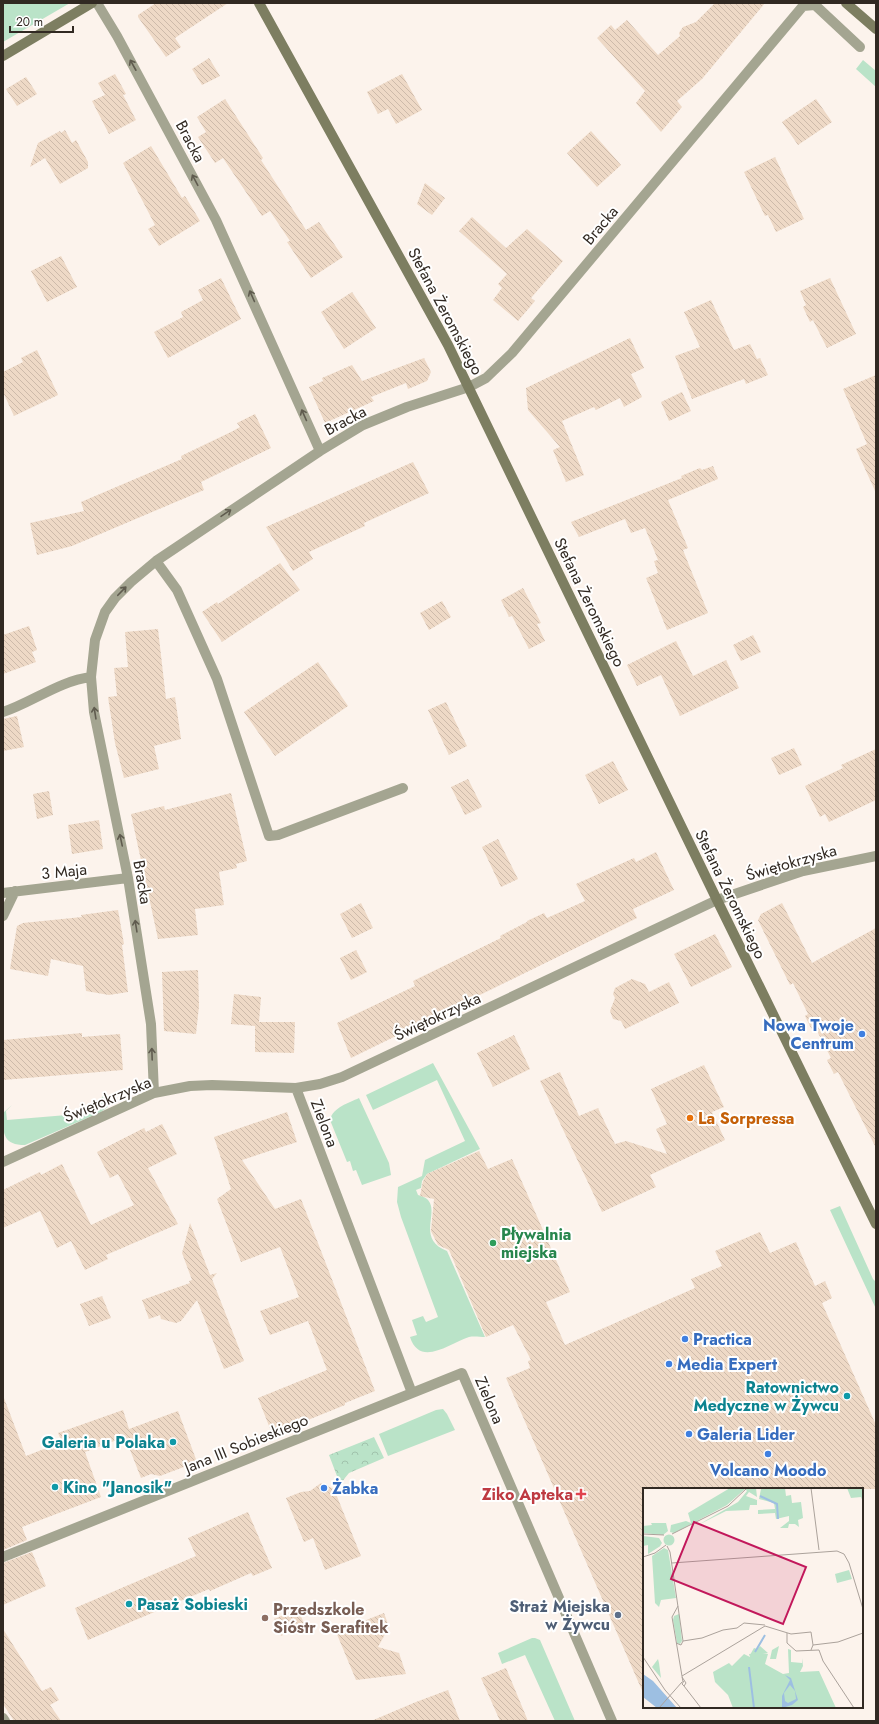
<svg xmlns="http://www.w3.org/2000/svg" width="879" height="1724" font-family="Jost,sans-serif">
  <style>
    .green { fill: #bae3c8 }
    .forest { fill: url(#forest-crowns) }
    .building { fill: url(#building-back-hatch) }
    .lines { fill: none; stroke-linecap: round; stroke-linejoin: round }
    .street { stroke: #a4a591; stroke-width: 10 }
    .secondary { stroke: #7d7e61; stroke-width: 10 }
    .oneway { stroke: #5f5b4e }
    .shop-dot { fill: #3f7fe0; stroke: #fff; stroke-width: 1.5 }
    .food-dot { fill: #e8710a; stroke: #fff; stroke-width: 1.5 }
    .leisure-dot { fill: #2e9e5b; stroke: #fff; stroke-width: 1.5 }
    .culture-dot { fill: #0f9aa8; stroke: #fff; stroke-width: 1.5 }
    .health-dot { fill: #e0444e; stroke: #fff; stroke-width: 1.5 }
    .service-dot { fill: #5c6f8a; stroke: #fff; stroke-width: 1.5 }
    .education-dot { fill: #8d6e63; stroke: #fff; stroke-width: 1.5 }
    .labels { text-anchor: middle; stroke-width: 4; stroke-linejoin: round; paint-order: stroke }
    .street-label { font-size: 16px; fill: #312922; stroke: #fff }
    .shop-label { font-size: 16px; font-weight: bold; fill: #366cbe; stroke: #fff; text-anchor: start }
    .food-label { font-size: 16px; font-weight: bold; fill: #c56008; stroke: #fff; text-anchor: start }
    .leisure-label { font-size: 16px; font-weight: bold; fill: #27864d; stroke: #fff; text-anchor: start }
    .culture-label { font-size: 16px; font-weight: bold; fill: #0d838f; stroke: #fff; text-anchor: end }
    .health-label { font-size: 16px; font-weight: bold; fill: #be3a42; stroke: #fff; text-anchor: end }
    .service-label { font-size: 16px; font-weight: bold; fill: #4e5e75; stroke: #fff; text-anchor: end }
    .education-label { font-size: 16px; font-weight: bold; fill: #785e54; stroke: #fff; text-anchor: start }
    .inset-river { fill: none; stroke: #9dbfe2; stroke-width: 2 }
    .inset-road { fill: none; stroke: #aba29b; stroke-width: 1 }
    .view { fill: #c2185b; fill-opacity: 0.15; stroke: #c2185b; stroke-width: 2 }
    .inset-edge { fill: none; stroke: #312922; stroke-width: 2 }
  </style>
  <defs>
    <pattern id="forest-crowns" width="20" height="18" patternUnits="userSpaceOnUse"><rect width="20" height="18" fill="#bae3c8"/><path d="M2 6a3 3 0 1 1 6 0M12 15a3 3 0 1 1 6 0" fill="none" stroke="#a0c3ac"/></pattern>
    <pattern id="building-back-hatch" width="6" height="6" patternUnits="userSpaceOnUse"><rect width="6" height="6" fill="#eed9c6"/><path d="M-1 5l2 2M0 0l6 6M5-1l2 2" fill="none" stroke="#cdbaaa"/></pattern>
  </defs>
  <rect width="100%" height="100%" fill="#fcf3ec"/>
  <path class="green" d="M 3,3 L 70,3 L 3,42 Z
    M 863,60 L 876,71 L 876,87 L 856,69 Z
    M 433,1063 L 480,1149 L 427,1174 L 422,1181 L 421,1188 L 416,1190 L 418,1195 C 421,1196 425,1197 427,1199 C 441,1212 415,1238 447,1251 L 485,1337 C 480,1337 474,1336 469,1337 C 450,1343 420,1368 410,1337 L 417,1335 L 412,1320 L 423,1316 L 426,1322 L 438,1317 L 401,1217 L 397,1202 L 398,1187 L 422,1176 L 425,1160 L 465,1141 L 437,1080 L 373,1110 L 366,1095 Z
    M 103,1096 L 109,1099 L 110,1102 L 109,1106 L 101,1112 L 25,1145 C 2,1145 3,1132 3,1113 L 12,1105 L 6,1111 L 7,1120 L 91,1113 Z
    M 359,1098 L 389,1163 L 391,1175 L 362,1185 L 356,1170 L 353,1171 L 350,1161 L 347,1162 L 330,1120 C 333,1107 349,1103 359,1098 Z
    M 840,1206 L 873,1279 L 876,1282 L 876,1309 L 830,1210 Z
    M 443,1409 L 447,1414 L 455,1430 L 388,1456 L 379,1434 L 436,1410 Z
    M 532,1638 L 535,1638 L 540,1640 L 575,1721 L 555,1721 L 525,1655 L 502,1664 L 498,1653 Z"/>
  <path class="forest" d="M 374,1437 L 384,1458 L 349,1473 L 340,1484 L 329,1455 Z"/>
  <path class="building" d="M 156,3 L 228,3 L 175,38 L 181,47 L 166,57 L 138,17 L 138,15 Z
    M 715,3 L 765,3 L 702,79 L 677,101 L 682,107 L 661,132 L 636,103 L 645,91 L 597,38 L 611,25 L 615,30 L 627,20 L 658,55 L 680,36 L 679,33 L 683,27 L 696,22 Z
    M 209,58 L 220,76 L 202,85 L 192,69 Z
    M 115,74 L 126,94 L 123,95 L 136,120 L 109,134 L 92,101 L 105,95 L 98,83 Z
    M 402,74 L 422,110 L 396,124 L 388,109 L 378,114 L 367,92 Z
    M 26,77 L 37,94 L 17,106 L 6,89 Z
    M 225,99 L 263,158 L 261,160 L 306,230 L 319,222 L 343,257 L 311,278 L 287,242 L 290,241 L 270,211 L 262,216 L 223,158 L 215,163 L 198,137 L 206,132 L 197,117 Z
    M 816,99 L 832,122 L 798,145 L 782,122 Z
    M 65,130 L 72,143 L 76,140 L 88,162 L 88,168 L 60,184 L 45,158 L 30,167 L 38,143 L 60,131 L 61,133 Z
    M 591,131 L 621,165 L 597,187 L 567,153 Z
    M 151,146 L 182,198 L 185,196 L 200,221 L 159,246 L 148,229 L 155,225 L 123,163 Z
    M 775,157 L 804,219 L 776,232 L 768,215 L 765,216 L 744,172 Z
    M 425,183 L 445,198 L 432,215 L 417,204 Z
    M 472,217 L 506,248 L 527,229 L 563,261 L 531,298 L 535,301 L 518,321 L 493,300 L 502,288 L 498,284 L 507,274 L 459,231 Z
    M 61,256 L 77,287 L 47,302 L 31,271 Z
    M 221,278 L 241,319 L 168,358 L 154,332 L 183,317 L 181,312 L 203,300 L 198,290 Z
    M 830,278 L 856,334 L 827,348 L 813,320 L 810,322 L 803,307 L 806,305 L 800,291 Z
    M 352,292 L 376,328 L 344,349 L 321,312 Z
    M 711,300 L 734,350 L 750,344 L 757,359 L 760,358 L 768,375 L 746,384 L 744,379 L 692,399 L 675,356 L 700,347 L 684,312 Z
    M 630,338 L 644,368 L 631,374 L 642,397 L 624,407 L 620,398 L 596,410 L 594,407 L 562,421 L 584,475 L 566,482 L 553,450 L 560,447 L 528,410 L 526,388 Z
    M 37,350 L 58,395 L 14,416 L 3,392 L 3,372 L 23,362 L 21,358 Z
    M 424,358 L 431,372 L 427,381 L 408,389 L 406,383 L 371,397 L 374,401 L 325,423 L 309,387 L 323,381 L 322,378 L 352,365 L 362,381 Z
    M 876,375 L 876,493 L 856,449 L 867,444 L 843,389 Z
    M 682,392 L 691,411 L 669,421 L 661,402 Z
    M 255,414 L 271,448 L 201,482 L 204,490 L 72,546 L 37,555 L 30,523 L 84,511 L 81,502 L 182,459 L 181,456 L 233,431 L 240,427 L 237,423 Z
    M 413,462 L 429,493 L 364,523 L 365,526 L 309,552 L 313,559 L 293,571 L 266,527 Z
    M 713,466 L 718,479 L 668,500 L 688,548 L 683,550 L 708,613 L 667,630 L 646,578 L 658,573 L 654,561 L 658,560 L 645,528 L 631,533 L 625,519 L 579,537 L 571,522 L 682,478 L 681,476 L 700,468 L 702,470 Z
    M 280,563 L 300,590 L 222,642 L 202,612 L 217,602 L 218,604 Z
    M 523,588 L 541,623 L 537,624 L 545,641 L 529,649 L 512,616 L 509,617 L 501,600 Z
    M 442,601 L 451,617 L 429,630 L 420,613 Z
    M 29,626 L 37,650 L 32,652 L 36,662 L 3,674 L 3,635 Z
    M 158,629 L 166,699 L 175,697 L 181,739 L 154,746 L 159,769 L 124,778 L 115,743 L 108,697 L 117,696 L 114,668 L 128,667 L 125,632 Z
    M 753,635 L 761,652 L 741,661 L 733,645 Z
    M 676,641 L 693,676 L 726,660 L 739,688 L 680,716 L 661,675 L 637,686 L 627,665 Z
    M 318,662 L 348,706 L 275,756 L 244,712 Z
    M 446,702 L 467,746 L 449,755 L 428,710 Z
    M 17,716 L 24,747 L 3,751 L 3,719 Z
    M 794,748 L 802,765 L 779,775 L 771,758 Z
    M 876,749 L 876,800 L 829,822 L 825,814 L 820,817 L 805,786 L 843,768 L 841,765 Z
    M 613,761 L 628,790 L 599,804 L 585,775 Z
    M 468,779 L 482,807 L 465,815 L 451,787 Z
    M 49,791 L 53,815 L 37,819 L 33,794 Z
    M 231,793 L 247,861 L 236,864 L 237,868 L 219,872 L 224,905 L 195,909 L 198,935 L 158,939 L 131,814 L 164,806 L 165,810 Z
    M 99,820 L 103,849 L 72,854 L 68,825 Z
    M 498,839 L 518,879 L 501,887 L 482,847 Z
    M 656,852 L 674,890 L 633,909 L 637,918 L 351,1058 L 337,1023 L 415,986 L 413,981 L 501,938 L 500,936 L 527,922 L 527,921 L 544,913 L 547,918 L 585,901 L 576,884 L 634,858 L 636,862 Z
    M 361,903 L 373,928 L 352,938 L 340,914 Z
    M 782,903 L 812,963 L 876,928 L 876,1148 L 838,1072 L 834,1074 L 827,1060 L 831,1058 L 816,1029 L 812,1030 L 805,1016 L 808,1014 L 793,983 L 790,985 L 758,920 L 761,914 Z
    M 118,910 L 124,944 L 122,945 L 128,992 L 109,995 L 86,991 L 83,966 L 51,959 L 48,976 L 10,969 L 17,926 L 23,923 L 82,917 L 81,915 Z
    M 715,934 L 732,967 L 691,987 L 674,954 Z
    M 356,950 L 367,972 L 351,980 L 340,958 Z
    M 198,970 L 199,1006 L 196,1034 L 164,1031 L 162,972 Z
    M 632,979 L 645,984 L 649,992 L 669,982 L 679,1003 L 625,1029 L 621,1021 L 613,1019 L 610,1011 L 615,998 L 613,994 L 615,988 Z
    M 234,994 L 261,997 L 259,1022 L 295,1022 L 294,1053 L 255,1052 L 255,1026 L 231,1024 Z
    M 82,1033 L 82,1037 L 120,1034 L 123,1070 L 3,1080 L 3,1040 Z
    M 514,1035 L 530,1069 L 493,1087 L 477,1053 Z
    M 704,1065 L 724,1107 L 712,1112 L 725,1140 L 650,1175 L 656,1187 L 602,1212 L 540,1081 L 560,1072 L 579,1116 L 598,1108 L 615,1144 L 626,1141 L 667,1154 L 656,1129 L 667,1124 L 651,1089 Z
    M 287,1112 L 297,1142 L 242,1160 L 275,1209 L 301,1199 L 375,1391 L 345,1403 L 345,1405 L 303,1422 L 302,1420 L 271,1431 L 258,1398 L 327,1370 L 308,1321 L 270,1335 L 260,1311 L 299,1297 L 280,1247 L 241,1262 L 217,1199 L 231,1189 L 214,1137 Z
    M 162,1124 L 177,1154 L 148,1168 L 178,1224 L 106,1255 L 108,1259 L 85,1270 L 71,1241 L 57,1248 L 40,1211 L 3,1228 L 3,1190 L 40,1172 L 41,1175 L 62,1164 L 91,1225 L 134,1205 L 118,1174 L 110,1178 L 97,1152 L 144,1128 L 146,1132 Z
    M 479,1151 L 488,1169 L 512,1159 L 570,1292 L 546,1302 L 565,1345 L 695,1288 L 691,1279 L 722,1266 L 715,1251 L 760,1232 L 770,1253 L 796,1242 L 815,1286 L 825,1281 L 832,1298 L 822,1303 L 876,1425 L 876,1489 L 644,1489 L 644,1695 L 506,1378 L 530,1368 L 528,1361 L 531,1360 L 513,1325 L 486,1337 L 449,1250 L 438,1245 L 431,1231 L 434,1199 L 420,1196 L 423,1181 L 427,1174 Z
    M 190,1223 L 210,1275 L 217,1273 L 212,1279 L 244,1361 L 224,1369 L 197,1300 L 181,1321 L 176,1323 L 161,1319 L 160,1315 L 149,1319 L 142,1300 L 190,1283 L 189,1281 L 192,1280 L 182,1253 Z
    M 102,1296 L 111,1318 L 89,1326 L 80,1304 Z
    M 3,1398 L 4,1398 L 26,1456 L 62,1442 L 58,1433 L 123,1410 L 129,1429 L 178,1411 L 197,1462 L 160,1476 L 151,1474 L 141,1478 L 125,1437 L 85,1452 L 101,1497 L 22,1527 L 27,1540 L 3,1550 Z
    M 321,1483 L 334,1489 L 361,1556 L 325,1570 L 313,1538 L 304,1542 L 286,1498 L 301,1492 L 310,1491 Z
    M 248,1512 L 272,1568 L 253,1576 L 251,1573 L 210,1591 L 209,1589 L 88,1640 L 75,1608 L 196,1556 L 188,1538 Z
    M 32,1552 L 46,1586 L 3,1605 L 3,1563 Z
    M 298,1609 L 305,1626 L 281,1636 L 274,1619 Z
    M 384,1613 L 389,1627 L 378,1647 L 399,1653 L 406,1674 L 356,1680 L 336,1632 Z
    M 3,1629 L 42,1691 L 51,1687 L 59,1700 L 50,1705 L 61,1721 L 14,1721 L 3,1704 Z
    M 506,1668 L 528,1721 L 500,1721 L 481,1678 Z
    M 448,1690 L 460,1721 L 371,1721 L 416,1702 Z"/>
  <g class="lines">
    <path class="street" d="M 97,3 L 117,36 L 216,220 L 320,451
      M 156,561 L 177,590 L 217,679 L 269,836 L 278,835 L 403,788
      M 3,712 C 33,702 59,681 91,677
      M 3,893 L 128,878
      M 3,916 L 15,891
      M 296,1088 L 412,1393
      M 154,1093 L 151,1024 L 128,878 L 94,712 L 91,677 L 95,640 L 105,612 L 115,598 L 131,582 L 156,561 L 320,451 L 363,425 L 407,407 L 469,387 L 486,378 L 512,353 L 803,6 L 815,5 L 860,47
      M 3,1162 L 154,1093 L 190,1086 L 212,1085 L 296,1088 L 320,1084 L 342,1077 L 717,900 L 803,871 L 876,856
      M 3,1557 L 462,1373 L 612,1721
      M 3,1718 L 5,1721"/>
    <path class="secondary" d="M 259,3 L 448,345 L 717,900 L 876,1224
      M 846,3 L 876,29
      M 3,56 L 92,3"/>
  </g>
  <defs><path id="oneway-shaft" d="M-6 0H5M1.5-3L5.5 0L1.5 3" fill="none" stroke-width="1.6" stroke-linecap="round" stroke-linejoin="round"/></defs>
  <g class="oneway">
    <use href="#oneway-shaft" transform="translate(133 65) rotate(-119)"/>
    <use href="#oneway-shaft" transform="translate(195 180) rotate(-118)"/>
    <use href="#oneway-shaft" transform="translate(252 296) rotate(-114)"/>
    <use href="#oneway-shaft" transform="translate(304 415) rotate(-114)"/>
    <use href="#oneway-shaft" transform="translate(226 513) rotate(-34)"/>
    <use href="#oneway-shaft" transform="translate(122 591) rotate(-46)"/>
    <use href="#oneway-shaft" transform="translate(95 713) rotate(-99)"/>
    <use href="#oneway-shaft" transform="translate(121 840) rotate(-102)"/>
    <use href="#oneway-shaft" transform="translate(136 926) rotate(-99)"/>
    <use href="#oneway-shaft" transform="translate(152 1054) rotate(-92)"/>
  </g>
  <g class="shop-dot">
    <circle cx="862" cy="1034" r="4"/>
    <circle cx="685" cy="1339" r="4"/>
    <circle cx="669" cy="1364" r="4"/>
    <circle cx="689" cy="1434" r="4"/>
    <circle cx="768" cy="1454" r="4"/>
    <circle cx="324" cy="1488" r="4"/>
  </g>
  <circle class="food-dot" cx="690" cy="1118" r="4"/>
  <circle class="leisure-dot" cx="493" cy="1243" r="4"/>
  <g class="culture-dot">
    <circle cx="847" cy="1396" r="4"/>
    <circle cx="173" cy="1442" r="4"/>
    <circle cx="55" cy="1487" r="4"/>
    <circle cx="129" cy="1604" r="4"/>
  </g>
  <path class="health-dot" d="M579 1488h4v4h4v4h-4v4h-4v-4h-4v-4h4z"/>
  <circle class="service-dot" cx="618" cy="1615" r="4"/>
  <circle class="education-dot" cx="265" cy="1618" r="4"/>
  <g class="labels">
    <g class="street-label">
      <text transform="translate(191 141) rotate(62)" y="6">Bracka</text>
      <text transform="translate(600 225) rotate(-50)" y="6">Bracka</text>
      <text transform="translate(446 311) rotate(62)" y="6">Stefana Żeromskiego</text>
      <text transform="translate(345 420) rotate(-28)" y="6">Bracka</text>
      <text transform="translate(590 602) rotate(64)" y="6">Stefana Żeromskiego</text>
      <text transform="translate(791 862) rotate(-16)" y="6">Świętokrzyska</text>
      <text transform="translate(64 871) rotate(-6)" y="6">3 Maja</text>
      <text transform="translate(143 882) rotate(80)" y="6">Bracka</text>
      <text transform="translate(731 894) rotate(64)" y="6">Stefana Żeromskiego</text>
      <text transform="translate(437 1016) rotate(-25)" y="6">Świętokrzyska</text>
      <text transform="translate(107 1099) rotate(-23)" y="6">Świętokrzyska</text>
      <text transform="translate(325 1123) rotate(69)" y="6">Zielona</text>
      <text transform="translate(490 1400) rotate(67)" y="6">Zielona</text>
      <text transform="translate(246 1443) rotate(-22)" y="6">Jana III Sobieskiego</text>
    </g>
    <g class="shop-label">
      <text x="854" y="1031" text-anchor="end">Nowa Twoje<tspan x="854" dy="18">Centrum</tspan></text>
      <text x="693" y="1345">Practica</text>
      <text x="677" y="1370">Media Expert</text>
      <text x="697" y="1440">Galeria Lider</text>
      <text x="768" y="1476" text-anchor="middle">Volcano Moodo</text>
      <text x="332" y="1494">Żabka</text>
    </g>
    <g class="food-label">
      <text x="698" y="1124">La Sorpressa</text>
    </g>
    <g class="leisure-label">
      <text x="501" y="1240">Pływalnia<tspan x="501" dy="18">miejska</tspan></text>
    </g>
    <g class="culture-label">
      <text x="839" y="1393">Ratownictwo<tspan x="839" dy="18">Medyczne w Żywcu</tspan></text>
      <text x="165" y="1448">Galeria u Polaka</text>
      <text x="63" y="1493" text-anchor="start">Kino "Janosik"</text>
      <text x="137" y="1610" text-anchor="start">Pasaż Sobieski</text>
    </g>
    <g class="health-label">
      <text x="573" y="1500">Ziko Apteka</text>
    </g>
    <g class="service-label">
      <text x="610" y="1612">Straż Miejska<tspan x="610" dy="18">w Żywcu</tspan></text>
    </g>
    <g class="education-label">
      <text x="273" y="1615">Przedszkole<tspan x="273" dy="18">Sióstr Serafitek</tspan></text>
    </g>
  </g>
  <g transform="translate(643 1488)">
    <rect width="220" height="220" fill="#fcf3ec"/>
    <path d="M 87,0 L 113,0 L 114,9 L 106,4 L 103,8 L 114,12 L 114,17 L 107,17 L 106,22 L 83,23 L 55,37 L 95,14 L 104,3 L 102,1 L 84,17 L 31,45 L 27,44 L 28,37 L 43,33 L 48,35 L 45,25 ZM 142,0 L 143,8 L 148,7 L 149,15 L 158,14 L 160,30 L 155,32 L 156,39 L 152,36 L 146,36 L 145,40 L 137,40 L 146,33 L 146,28 L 133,31 L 132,25 L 115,26 L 115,22 L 132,21 L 131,15 L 116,11 L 118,1 ZM 8,35 L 23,35 L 25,43 L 20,47 L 0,45 L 0,38 L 9,37 ZM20.5 52a5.5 5.5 0 1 1 11 0a5.5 5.5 0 1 1-11 0ZM 0,48 L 16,50 L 19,55 L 17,58 L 19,57 L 5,66 L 5,57 L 0,58 ZM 21,60 L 25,62 L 33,110 L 18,112 L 16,119 L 12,115 L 9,68 ZM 206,82 L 209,91 L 194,95 L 192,86 ZM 117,158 L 125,165 L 130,159 L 125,165 L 107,167 L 111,160 L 114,161 ZM 136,158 L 133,171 L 127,171 L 129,162 ZM 15,171 L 16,175 L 18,190 L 9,179 Z" fill="#bae3c8"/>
    <path d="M 204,0 L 220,0 L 220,14 L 218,9 L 208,10 ZM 36,126 L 39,153 L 37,156 L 34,155 L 30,132 L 31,128 ZM 145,161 L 148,162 L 148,174 L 159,175 L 159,170 L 160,178 L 157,184 L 176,183 L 193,220 L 90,220 L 85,207 L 72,194 L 70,184 L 86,175 L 89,178 L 101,166 L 107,169 L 106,166 L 119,165 L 125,166 L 122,176 L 140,186 L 146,185 Z" fill="#bae3c8"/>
    <path d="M 0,186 L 10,193 L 34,220 L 14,220 L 0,209 ZM 142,187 L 148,190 L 155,212 L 149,217 L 139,220 L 139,208 L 147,192 ZM 147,197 L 152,203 L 153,211 L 145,215 L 142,213 L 141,205 Z" fill="#9dbfe2" fill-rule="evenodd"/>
    <path class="inset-river" d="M 117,8 L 134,16 L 135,31M 112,164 L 122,147M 106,179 L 111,220"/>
    <path class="inset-road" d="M 168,0 L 176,62M 0,46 L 21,47M 29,46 L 85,18 L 104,0M 24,58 L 27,64 L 40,153 L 38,157 L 33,155M 0,69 L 12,65 L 23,57M 29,75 L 194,63 L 201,66 L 206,75 L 220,121M 35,118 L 29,129 L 40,194M 144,145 L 144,155 L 153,163 L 176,162M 40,153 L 59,150 L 80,142 L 94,140 L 101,135 L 122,137M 170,157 L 195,154 L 220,145M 176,162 L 180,173 L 211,220M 0,169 L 22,202 L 38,220M 39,188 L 122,138 L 148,146 L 168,144 L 170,157 L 168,162M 39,189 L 43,195 L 41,198 L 39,196 L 41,193M 41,198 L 58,220M 16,220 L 39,194"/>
    <path class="view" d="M 51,34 L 163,79 L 140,136 L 28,91 Z"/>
    <rect width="220" height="220" class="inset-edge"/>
  </g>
  <rect width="879" height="1724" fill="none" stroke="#312922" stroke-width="8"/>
  <path d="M10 26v6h63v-6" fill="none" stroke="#312922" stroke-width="2"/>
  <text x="16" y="26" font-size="12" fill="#312922" stroke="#ffffff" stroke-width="3" paint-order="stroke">20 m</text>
</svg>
